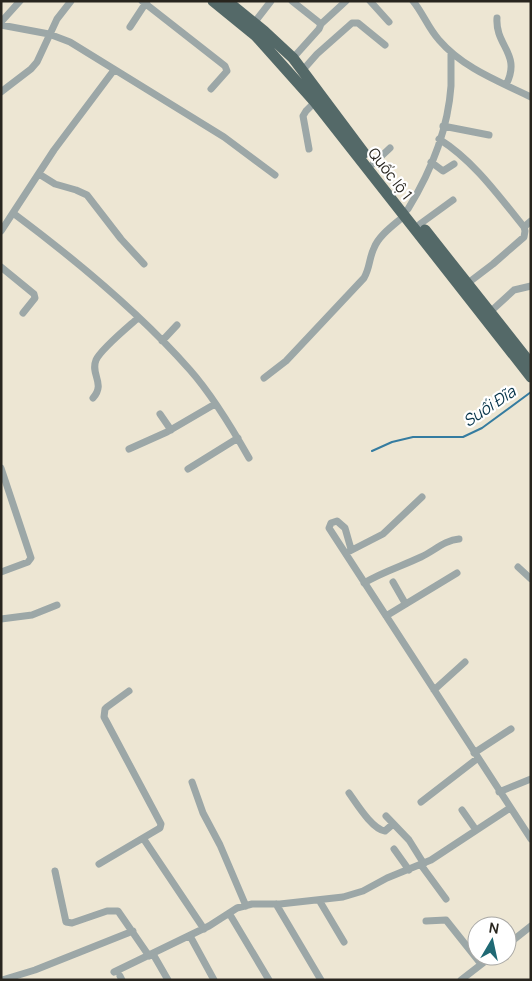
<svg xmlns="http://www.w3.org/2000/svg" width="532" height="981" font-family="Manrope,sans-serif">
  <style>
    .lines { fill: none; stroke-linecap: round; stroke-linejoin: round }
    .stream { stroke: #357ca0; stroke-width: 2 }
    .minor { stroke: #9ca7a7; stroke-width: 7 }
    .trunk { stroke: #546968; stroke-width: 11 }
    .labels { text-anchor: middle; stroke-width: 4.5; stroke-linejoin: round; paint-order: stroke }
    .street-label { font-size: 15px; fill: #28251e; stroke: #fff }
    .water-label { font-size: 16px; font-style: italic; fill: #08354b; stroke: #fff }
  </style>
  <rect width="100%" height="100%" fill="#ede6d3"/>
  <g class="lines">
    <path class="stream" d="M 372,451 L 392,442 L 413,437 L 463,437 L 482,428 L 531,392"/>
    <path class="minor" d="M 142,1 L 225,66 L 227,71 L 211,89
      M 292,1 L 321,24 L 319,29 L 293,58
      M 370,1 L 389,22
      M 413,1 C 423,13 428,28 439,40 C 463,68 498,81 531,97
      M 497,18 C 495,46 522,54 506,85
      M 1,22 L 20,1
      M 254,23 L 271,1
      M 321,24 L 346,1
      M 1,25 L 49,34 L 70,42 L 224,137 L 275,175
      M 130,27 L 147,1
      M 302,71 L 317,54 L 352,23 L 358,23 L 385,45
      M 1,92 L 31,69 L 37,62 L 57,19 L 71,1
      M 443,126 L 489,135
      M 439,139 C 474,161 498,195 524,227
      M 309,149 L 303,116 L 306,111 L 315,102
      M 431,162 L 443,171 L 454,164
      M 373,164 L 390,148
      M 39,174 L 55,184 L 76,190 L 87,195 L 121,239 L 144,264
      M 408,209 C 430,173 448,129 451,86 C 451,75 451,63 451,52
      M 13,213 C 76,260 138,311 190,370 C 213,396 232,428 249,458
      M 420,224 L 453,200
      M 1,231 L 54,150 L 114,70
      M 1,267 L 34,294 L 35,298 L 23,313
      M 468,283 L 493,264 L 524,237 L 525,231 L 524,227 L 531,221
      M 490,312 L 514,290 L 531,286
      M 162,341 L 177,325
      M 264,378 L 286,361 L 364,278 C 370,268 369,258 374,248 C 379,235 394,225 404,216
      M 93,398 C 106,383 90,375 96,360 C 101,349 128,327 138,318
      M 160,414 L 171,430
      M 129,449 L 167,432 L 215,404
      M 1,468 L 31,558 L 28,562 L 1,572
      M 188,469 L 238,438
      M 351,549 L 345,528 L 337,521 L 331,523 L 329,528 L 531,839
      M 348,552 L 383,534 L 422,497
      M 518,567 L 531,579
      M 393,582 L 405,603
      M 364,583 C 382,572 402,566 421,557 C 434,551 445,540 459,539
      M 386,616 L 457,573
      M 1,619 L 32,615 L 57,605
      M 434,690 L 465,662
      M 129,691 L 107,707 L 105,709 L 104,717 L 161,824 L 160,828 L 143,838
      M 474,753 L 511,729
      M 192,782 L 203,813 L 220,845 L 246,906
      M 499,792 L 531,779
      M 349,793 C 357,804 372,829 385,831 L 393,824
      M 421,802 L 478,758
      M 462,810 L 476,830
      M 386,816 L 409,840 L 424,864
      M 394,849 L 409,870
      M 99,864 L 143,838 L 204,929
      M 421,865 L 446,899
      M 55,871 L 66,922 L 72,923 L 107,911 L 118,911 L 149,956
      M 319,900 L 344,942
      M 276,904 L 321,980
      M 229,913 L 269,980
      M 426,921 L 446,920 L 481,964
      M 190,936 L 214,980
      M 507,945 L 531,926
      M 153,954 L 168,980
      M 114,972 L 209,926 L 237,908 L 252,904 L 280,904 L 343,897 L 363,891 L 387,878 L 431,860 L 510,808
      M 120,976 L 122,980
      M 2,980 L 35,970 L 133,931
      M 461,980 L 492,956"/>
    <path class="trunk" d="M 213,1 L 256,36 L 315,102 L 531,377
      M 227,1 L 264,31 L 293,58 L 364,153
      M 425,230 L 531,364"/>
  </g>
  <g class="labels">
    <g class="street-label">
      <text transform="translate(390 174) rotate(52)" y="5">Quốc lộ 1</text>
    </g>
    <g class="water-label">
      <text transform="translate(489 406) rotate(-34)" y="6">Suối Đĩa</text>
    </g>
  </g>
  <rect width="532" height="981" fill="none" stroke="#28251e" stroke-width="5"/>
  <g transform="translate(492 941) rotate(9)"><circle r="24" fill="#ffffff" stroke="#a9a8a5"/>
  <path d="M0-4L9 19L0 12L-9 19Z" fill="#1f6974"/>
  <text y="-8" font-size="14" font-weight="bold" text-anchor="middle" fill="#28251e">N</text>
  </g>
</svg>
